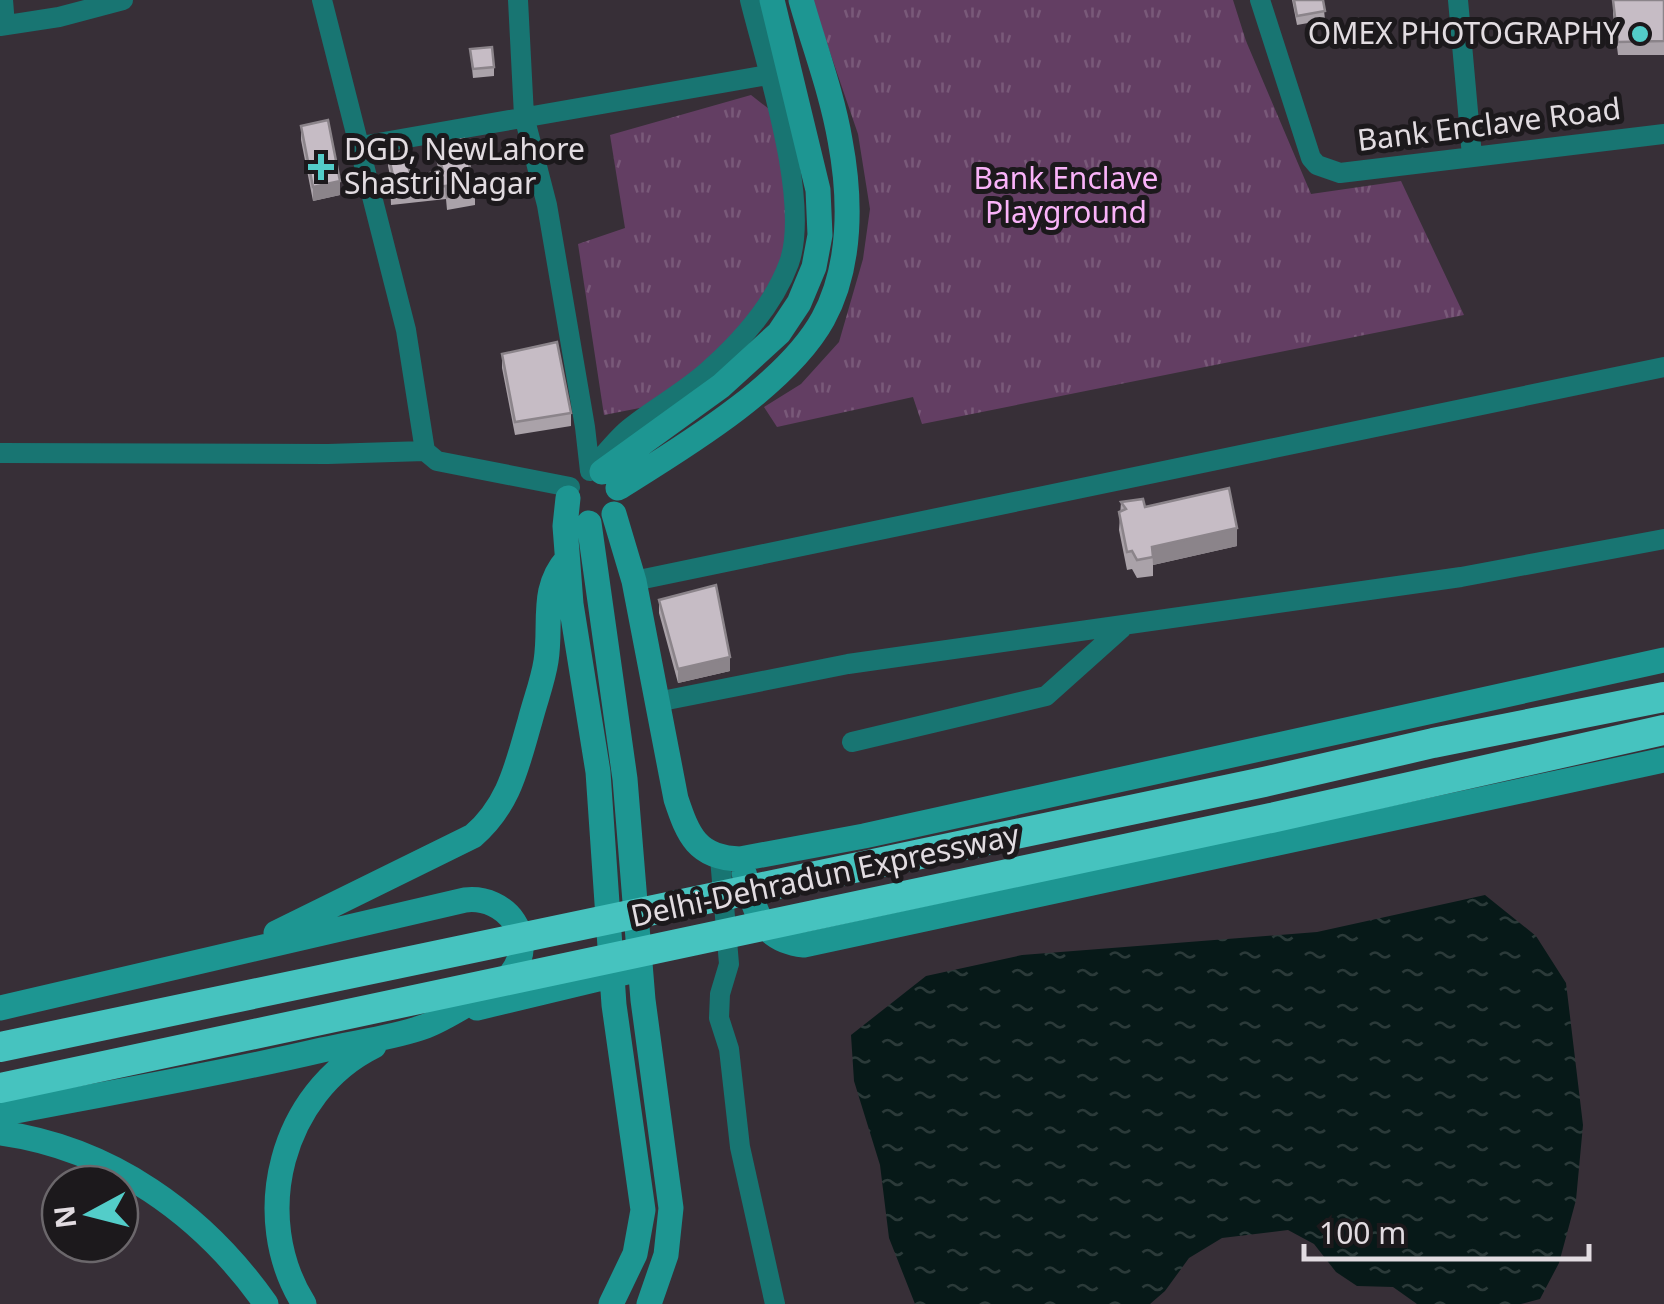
<svg xmlns="http://www.w3.org/2000/svg" width="1664" height="1304" font-family="'Noto Sans',sans-serif">
  <style>
    .park { fill: url(#park-tufts) }
    .water { fill: url(#water-ripples) }
    .lines { fill: none; stroke-linecap: round; stroke-linejoin: round }
    .street { stroke: #187572; stroke-width: 20 }
    .secondary { stroke: #1d9692; stroke-width: 25 }
    .highway { stroke: #46c3bf; stroke-width: 30 }
    .wall { fill: #aaa2a9 }
    .shaded-wall { fill: #8b848a }
    .building { fill: #c6bcc5; stroke: #8b848a; stroke-width: 2.5 }
    .poi-dot { fill: #53cdc9; stroke: #1c191c; stroke-width: 4 }
    .labels { text-anchor: middle; stroke-width: 10; stroke-linejoin: round; paint-order: stroke }
    .poi-label { font-size: 30px; fill: #e2dce1; stroke: #1c191c; text-anchor: end }
    .street-label { font-size: 30px; fill: #e2dce1; stroke: #1c191c }
    .park-label { font-size: 30px; fill: #fab3f9; stroke: #1c191c }
  </style>
  <defs>
    <pattern id="park-tufts" width="24" height="20" patternUnits="userSpaceOnUse" patternTransform="scale(2.5)"><rect width="24" height="20" fill="#633e63"/><path d="M3 7l-1-3M5 7V3M7 7l1-3M15 17l-1-3M17 17v-4M19 17l1-3" fill="none" stroke="#795979"/></pattern>
    <pattern id="water-ripples" width="26" height="14" patternUnits="userSpaceOnUse" patternTransform="scale(2.5)"><rect width="26" height="14" fill="#071918"/><path d="M2 4q2-2 4 0t4 0M15 11q2-2 4 0t4 0" fill="none" stroke="#2b3a39"/></pattern>
  </defs>
  <rect width="100%" height="100%" fill="#372f37"/>
  <path class="park" d="M 812,0 L 1233,0 L 1246,41 L 1311,194 L 1401,181 L 1464,315 L 922,424 L 913,397 L 777,427 L 764,407 L 801,384 L 839,342 L 863,259 L 870,209 L 858,134 Z
    M 751,95 L 774,113 L 795,235 L 771,301 L 715,362 L 650,406 L 604,415 L 578,244 L 625,228 L 610,135 Z"/>
  <path class="water" d="M 1485,895 L 1536,936 L 1566,983 L 1583,1125 L 1576,1200 L 1559,1263 L 1540,1299 L 1521,1304 L 1417,1304 L 1393,1287 L 1357,1286 L 1336,1272 L 1314,1244 L 1288,1230 L 1222,1238 L 1189,1258 L 1165,1291 L 1150,1304 L 915,1304 L 889,1238 L 880,1165 L 854,1081 L 851,1035 L 926,976 L 1022,955 L 1317,932 Z"/>
  <g class="lines">
    <path class="street" d="M 3,0 L 5,25
      M 322,0 L 406,330 L 425,451 L 437,461 L 570,487
      M 518,0 L 524,116 L 547,205 L 585,427 L 590,471
      M 1260,0 L 1311,158 L 1317,165 L 1340,173 L 1664,134
      M 1458,0 L 1472,156
      M 0,26 L 59,17 L 123,0
      M 361,146 L 768,75
      M 0,453 L 328,454 L 425,451
      M 590,471 C 601,458 613,443 626,431 C 653,408 686,392 712,367 C 744,338 774,304 789,263 C 811,201 766,65 750,0
      M 634,581 L 1664,367
      M 657,702 L 848,664 L 1461,577 L 1664,539
      M 852,742 L 1046,696 L 1122,628
      M 720,858 L 729,964 L 720,994 L 719,1018 L 729,1049 L 740,1147 L 775,1304"/>
    <path class="secondary" d="M 602,472 L 721,386 L 779,333 L 799,303 L 814,267 L 820,235 L 818,190 L 772,0
      M 618,488 C 682,448 786,386 823,319 C 852,266 851,198 840,140 C 832,93 814,46 801,0
      M 568,498 L 565,526 L 571,604 L 598,772 L 614,1005 L 643,1210 L 635,1254 L 611,1304
      M 614,514 L 634,581 L 676,799 C 688,835 697,858 740,859 L 864,836 L 1664,660
      M 589,523 L 625,779 L 643,1000 L 671,1208 L 666,1255 L 649,1304
      M 744,873 C 756,910 759,940 804,945 L 1664,760
      M 276,933 L 473,836 C 510,804 517,765 530,721 C 535,701 543,681 546,661 C 552,624 540,589 567,559
      M 0,1008 L 465,900 C 506,895 539,938 511,974 C 501,986 442,1020 426,1026 C 394,1038 356,1042 322,1050 C 216,1075 107,1093 0,1114
      M 477,1008 L 627,972
      M 0,1133 C 110,1148 203,1214 266,1304
      M 304,1304 C 249,1217 281,1092 374,1046"/>
    <path class="highway" d="M 0,1047 L 1264,782 L 1433,743 L 1664,697
      M 0,1088 L 1271,818 L 1664,730"/>
  </g>
  <path class="wall" d="M 1292,0 L 1323,0 L 1325,20 L 1297,25 Z
    M 1613,0 L 1664,0 L 1664,55 L 1618,55 L 1613,14 Z
    M 470,49 L 494,67 L 494,76 L 473,78 Z
    M 301,126 L 340,195 L 313,201 L 301,140 Z
    M 435,144 L 475,192 L 475,205 L 447,210 L 446,199 L 391,205 L 390,180 L 391,180 L 388,166 L 388,153 L 411,176 L 439,171 L 435,156 Z
    M 502,354 L 571,413 L 571,426 L 515,435 L 502,368 Z
    M 1121,502 L 1145,507 L 1237,546 L 1153,565 L 1153,576 L 1137,578 L 1132,569 L 1127,570 L 1119,530 Z
    M 659,600 L 730,671 L 678,683 L 659,613 Z"/>
  <path class="shaded-wall" d="M 340,181 L 340,195 L 313,201 L 313,187 Z
    M 1237,528 L 1237,546 L 1153,565 L 1152,547 Z
    M 730,657 L 730,671 L 678,683 L 678,669 Z"/>
  <path class="building" d="M 1294,0 L 1323,0 L 1325,11 L 1297,16 Z
    M 1613,0 L 1664,0 L 1664,41 L 1618,42 Z
    M 492,47 L 494,67 L 473,69 L 470,49 Z
    M 328,120 L 340,181 L 313,187 L 301,126 Z
    M 464,139 L 475,192 L 447,197 L 446,186 L 391,192 L 390,180 L 394,180 L 388,153 L 404,151 L 411,176 L 443,171 L 435,144 Z
    M 557,342 L 571,413 L 515,422 L 502,354 Z
    M 1229,488 L 1237,528 L 1152,547 L 1153,557 L 1137,560 L 1132,551 L 1127,552 L 1119,512 L 1126,509 L 1121,502 L 1143,499 L 1145,507 Z
    M 716,585 L 730,657 L 678,669 L 659,600 Z"/>
  <g class="poi-dot">
    <circle cx="1640" cy="34" r="10"/>
    <path d="M316 152h10v10h10v10h-10v10h-10v-10h-10v-10h10z"/>
  </g>
  <g class="labels">
    <g class="poi-label">
      <text x="1620" y="44">OMEX PHOTOGRAPHY</text>
      <text x="344" y="160" text-anchor="start">DGD, NewLahore<tspan x="344" dy="34">Shastri Nagar</tspan></text>
    </g>
    <g class="street-label">
      <text transform="translate(1489 125) rotate(-7)" y="10">Bank Enclave Road</text>
      <text transform="translate(825 876) rotate(-12)" y="10">Delhi-Dehradun Expressway</text>
    </g>
    <g class="park-label">
      <text x="1066" y="189">Bank Enclave<tspan x="1066" dy="34">Playground</tspan></text>
    </g>
  </g>
  <g transform="translate(90 1214) rotate(263)"><circle r="48" fill="#1c191c" stroke="#6b676b" stroke-width="2.5"/>
  <path d="M0-8L18 38L0 25L-18 38Z" fill="#53cdc9"/>
  <text y="-15" font-size="28" font-weight="bold" text-anchor="middle" fill="#e2dce1">N</text>
  </g>
  <path d="M1304 1244v15h285v-15" fill="none" stroke="#e2dce1" stroke-width="5"/>
  <text x="1319" y="1244" font-size="30" fill="#e2dce1" stroke="#1c191c" stroke-width="8" paint-order="stroke">100 m</text>
</svg>
